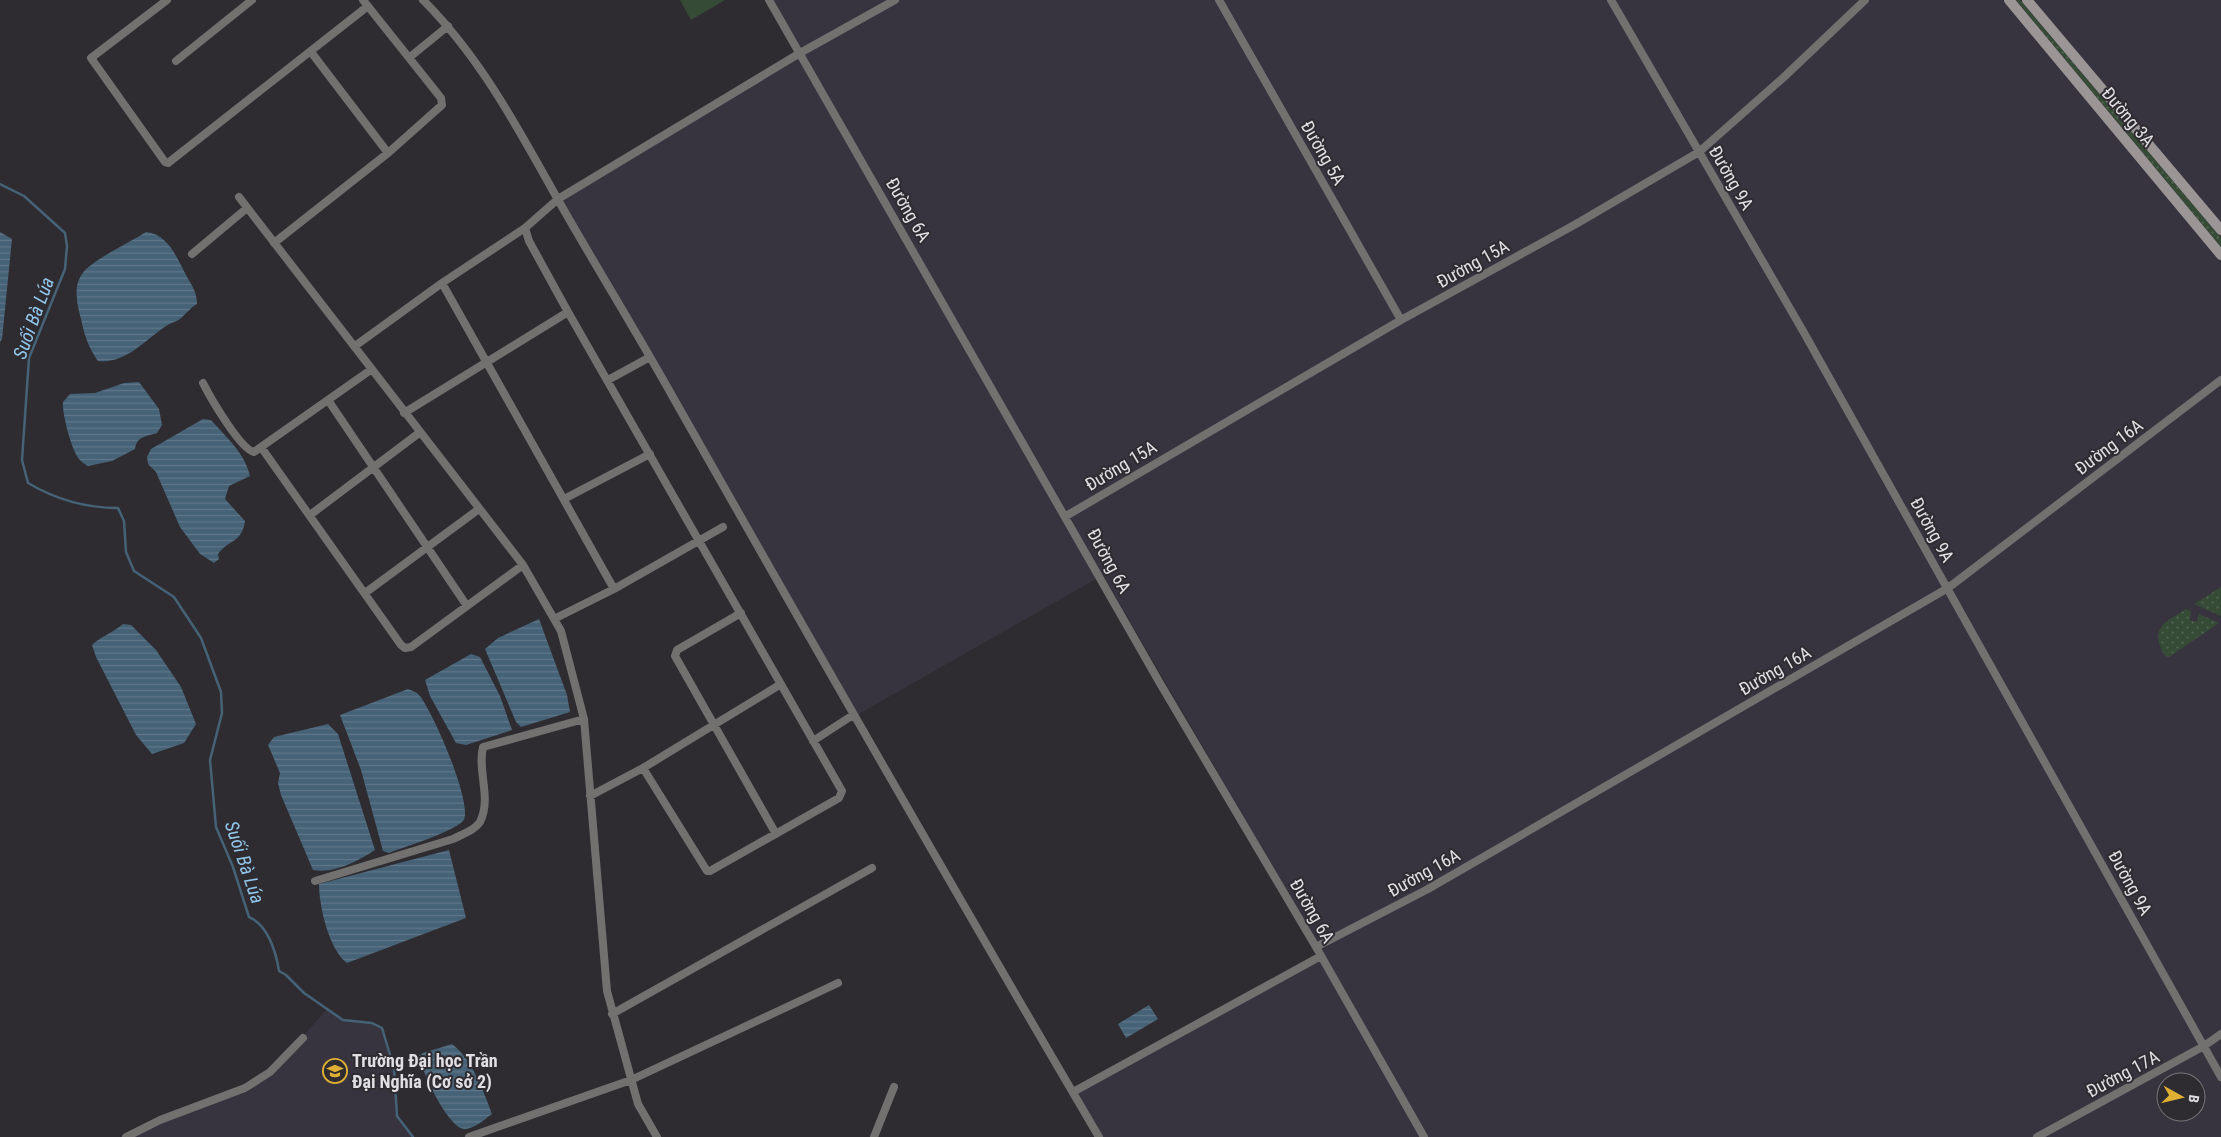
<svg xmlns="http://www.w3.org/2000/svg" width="2221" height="1137" font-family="'Roboto Condensed',sans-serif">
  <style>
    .built { fill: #38343f; fill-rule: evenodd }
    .grass { fill: url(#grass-dots) }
    .park { fill: #354b36 }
    .water { fill: url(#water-rules) }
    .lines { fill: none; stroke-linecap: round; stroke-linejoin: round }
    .stream { stroke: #466276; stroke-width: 2.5 }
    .street { stroke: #737070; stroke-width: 8 }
    .secondary { stroke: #9b9595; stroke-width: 10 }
    .labels { text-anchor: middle; stroke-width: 4; stroke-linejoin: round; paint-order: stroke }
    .street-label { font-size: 18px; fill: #e1dfe3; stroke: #2e2c31 }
    .poi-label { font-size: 18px; font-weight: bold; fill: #e1dfe3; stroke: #2e2c31; text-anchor: start }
    .water-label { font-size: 19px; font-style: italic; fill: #92c7ec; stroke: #2e2c31 }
  </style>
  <defs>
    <pattern id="grass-dots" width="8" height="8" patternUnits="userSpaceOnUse" patternTransform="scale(1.25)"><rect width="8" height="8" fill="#354b36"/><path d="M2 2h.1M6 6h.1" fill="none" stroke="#526453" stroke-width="1.8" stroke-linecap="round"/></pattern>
    <pattern id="water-rules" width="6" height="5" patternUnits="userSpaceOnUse" patternTransform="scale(1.25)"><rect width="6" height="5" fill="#466276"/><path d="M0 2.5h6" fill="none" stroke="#607889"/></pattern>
  </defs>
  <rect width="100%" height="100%" fill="#2e2c31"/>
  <path class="built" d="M 772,0 L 2221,0 L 2221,1137 L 1103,1137 L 1077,1093 L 1326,958 L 1103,575 L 857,715 L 562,199 L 801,48 ZM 2166,1082 L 2196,1082 L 2196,1112 L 2166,1112 Z
    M 327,1009 L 343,1020 L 372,1023 L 382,1028 L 394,1068 L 397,1116 L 413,1137 L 133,1137 L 162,1123 L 247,1091 L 273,1074 L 305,1041 L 304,1035 Z"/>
  <path class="grass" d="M 2016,0 L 2020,0 L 2221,238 L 2221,247 Z
    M 2221,587 L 2221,616 L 2194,604 Z
    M 2186,609 L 2191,611 L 2190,620 L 2197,622 L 2199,614 L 2219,623 L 2169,657 L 2165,656 C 2149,628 2164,623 2186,609 Z"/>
  <path class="park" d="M 680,0 L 725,0 L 691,20 Z"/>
  <path class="water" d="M 0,232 L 12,239 L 2,339 L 0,342 Z
    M 146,232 C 168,234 177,258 186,275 C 192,286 197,292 197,304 C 190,308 186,314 180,319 C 176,322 170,323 166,326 C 145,340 126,364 98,361 C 89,349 84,334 81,319 C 77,305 73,287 82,274 C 90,261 131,242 146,232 Z
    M 139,382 L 159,409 L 162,425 L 157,433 C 145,437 137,436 135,449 L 112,461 L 88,466 C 85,464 81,462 79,459 C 71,449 62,413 63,402 L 70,394 L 95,393 L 124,383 Z
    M 203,419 L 211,420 C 226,437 245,453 250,476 L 229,486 L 225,499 L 245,521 C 242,543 229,539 218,554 L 219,559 L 214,563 L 200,554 L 180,527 L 156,472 L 148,464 L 147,457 L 151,449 Z
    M 539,619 L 567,695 L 570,712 L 521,727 L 516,722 L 485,649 L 498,638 Z
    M 123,624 L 131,625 L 156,650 L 181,687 L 196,724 L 184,743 L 152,754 L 136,735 L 96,657 L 92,645 C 101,636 113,633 123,624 Z
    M 471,654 L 480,657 L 500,696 L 512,730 L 466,745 L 456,743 L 430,696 L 425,680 Z
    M 408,689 C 411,690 416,692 418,694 C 431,706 475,808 463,821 C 451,833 406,846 389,853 L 383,851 L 361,770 L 340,715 Z
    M 328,724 L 338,734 L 375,850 C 358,861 334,874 313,870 L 281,795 L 278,783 L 280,773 L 268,745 L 274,737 Z
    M 449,850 L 466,918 L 347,963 C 329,950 319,906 319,884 Z
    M 1149,1005 L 1158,1019 L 1126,1038 L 1118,1024 Z
    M 452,1044 C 472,1059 484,1092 492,1114 C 485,1119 474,1129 465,1129 C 449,1130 421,1070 419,1056 L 423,1053 Z"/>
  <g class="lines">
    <path class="stream" d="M 0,184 L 24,196 L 65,233 L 67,246 L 65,269 L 29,358 L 22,460 L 28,483 C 55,499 85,508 118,508 L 124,521 L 126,552 L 134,571 L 174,597 L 201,638 L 221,692 L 222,713 L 210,760 L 216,827 L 233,867 L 249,917 C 268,925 276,952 279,971 L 286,975 L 304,993 L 343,1020 L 372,1023 L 382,1028 L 394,1068 L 397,1116 L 413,1137"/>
    <path class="street" d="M 167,0 L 91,58 L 165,162 L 168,163 L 368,6
      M 423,0 C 480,57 518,128 557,198 C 595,265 636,331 674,399 C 814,646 955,892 1099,1137
      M 769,0 L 1161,685 L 1316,947 L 1424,1137
      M 1219,0 L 1401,320
      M 1611,0 L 1803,331 L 2221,1077
      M 311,52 L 388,153
      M 410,57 L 448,26
      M 176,61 L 252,0
      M 239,197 L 523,565 L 561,631 L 584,719 L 607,991 L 638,1104 L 657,1137
      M 274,243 L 388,153 L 442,105 L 441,98 L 363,0
      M 192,254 L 247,208
      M 442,283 L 525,228
      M 355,346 L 442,283 L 614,589
      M 608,380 L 650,357
      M 203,383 C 210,397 240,449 254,452 L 372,369
      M 328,400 L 467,606
      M 404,413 L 568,312
      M 261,447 L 401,645 L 405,648 L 411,647 L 523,565
      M 564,499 L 650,454
      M 310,515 L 419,433
      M 1066,516 L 1401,320 L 1576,224 L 1699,152 L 1784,77 L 1865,0
      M 365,593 L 479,509
      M 741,613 L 677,650 L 675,656 L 776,834
      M 556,618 L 614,589 L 723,527
      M 813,741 L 853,715
      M 643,768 L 707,871 L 710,871 L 839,798 L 842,791 L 568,312 L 529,241 L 525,228 L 558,199 L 800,53 L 895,0
      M 590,796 L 643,768 L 781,684
      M 315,881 L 453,839 C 461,835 475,830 480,822 C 492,798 477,771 483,747 L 584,719
      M 1316,947 L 1428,889 L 1948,588 L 2221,380
      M 612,1014 L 872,868
      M 1073,1092 L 1321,956
      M 126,1137 L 160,1120 L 245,1088 L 270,1072 L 303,1038
      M 469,1137 L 631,1080 L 838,983
      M 874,1137 L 894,1087
      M 2037,1137 L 2204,1046 L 2221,1034"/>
    <path class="secondary" d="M 2009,0 L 2221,255
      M 2027,0 L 2221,230"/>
  </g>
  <defs>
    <symbol id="school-ring" viewBox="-11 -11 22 22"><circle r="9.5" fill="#2e2c31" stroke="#dfb034" stroke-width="1.5"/><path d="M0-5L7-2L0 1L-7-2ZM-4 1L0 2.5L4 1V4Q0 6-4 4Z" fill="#dfb034"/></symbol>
  </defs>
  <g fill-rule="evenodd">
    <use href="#school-ring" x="321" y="1057" width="28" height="28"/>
  </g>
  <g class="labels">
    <g class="street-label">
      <text transform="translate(2128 117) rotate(50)" y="6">Đường 3A</text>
      <text transform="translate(1323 153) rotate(60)" y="6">Đường 5A</text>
      <text transform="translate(1731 178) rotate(60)" y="6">Đường 9A</text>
      <text transform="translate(908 210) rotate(60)" y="6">Đường 6A</text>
      <text transform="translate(1473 264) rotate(-29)" y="6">Đường 15A</text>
      <text transform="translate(2109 447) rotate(-37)" y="6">Đường 16A</text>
      <text transform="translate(1121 466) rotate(-31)" y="6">Đường 15A</text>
      <text transform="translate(1932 530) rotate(61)" y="6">Đường 9A</text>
      <text transform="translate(1109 561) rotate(61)" y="6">Đường 6A</text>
      <text transform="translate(1775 671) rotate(-30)" y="6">Đường 16A</text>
      <text transform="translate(1424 873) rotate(-29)" y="6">Đường 16A</text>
      <text transform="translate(2130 883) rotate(61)" y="6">Đường 9A</text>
      <text transform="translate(1312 911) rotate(60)" y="6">Đường 6A</text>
      <text transform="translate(2123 1074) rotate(-28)" y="6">Đường 17A</text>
    </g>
    <g class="poi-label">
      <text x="352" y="1067">Trường Đại học Trần<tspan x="352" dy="21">Đại Nghĩa (Cơ sở 2)</tspan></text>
    </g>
    <g class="water-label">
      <text transform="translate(33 318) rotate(-70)" y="7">Suối Bà Lúa</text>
      <text transform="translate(245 862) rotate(71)" y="7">Suối Bà Lúa</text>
    </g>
  </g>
  <g transform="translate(2181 1097) rotate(98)"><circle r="24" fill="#2e2c31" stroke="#767478"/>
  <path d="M0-4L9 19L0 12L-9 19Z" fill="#dfb034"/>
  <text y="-8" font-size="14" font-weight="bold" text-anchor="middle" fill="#e1dfe3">B</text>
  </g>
</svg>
